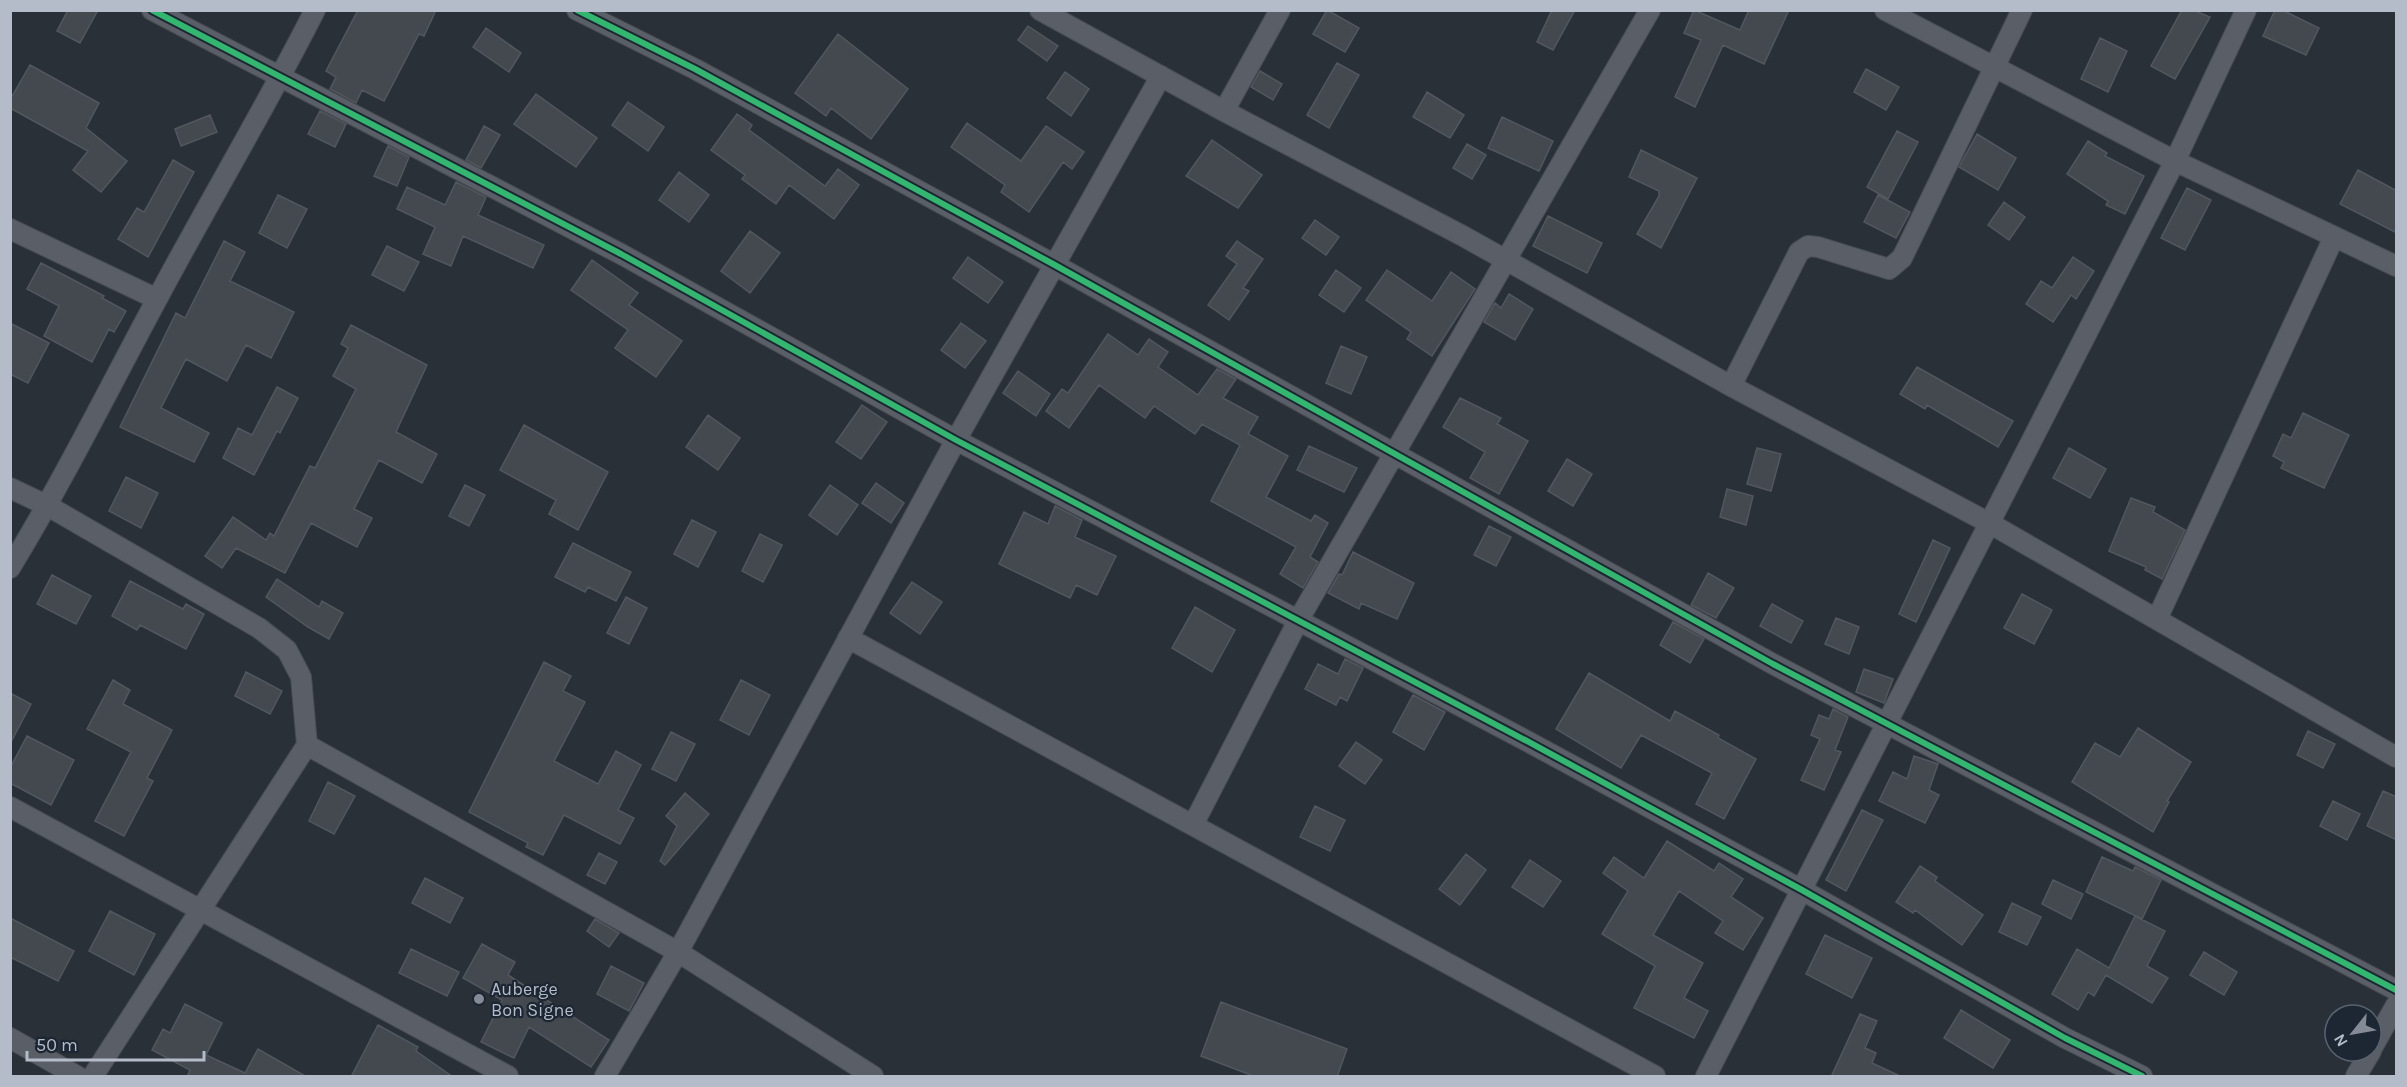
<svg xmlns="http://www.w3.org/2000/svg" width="2407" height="1087" font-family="Karla,sans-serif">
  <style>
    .building { fill: #444950; stroke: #52575f; stroke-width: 1.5 }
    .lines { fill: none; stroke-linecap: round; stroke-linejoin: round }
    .street-casing { stroke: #484c53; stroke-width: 22 }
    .street { stroke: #5a5e66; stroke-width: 20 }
    .cycleway-casing { stroke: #1d2633; stroke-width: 10 }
    .cycleway { stroke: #33b770; stroke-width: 6 }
    .poi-dot { fill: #848b96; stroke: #1d2633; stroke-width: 2 }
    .labels { text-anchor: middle; stroke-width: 4.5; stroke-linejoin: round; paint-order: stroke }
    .poi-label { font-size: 18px; fill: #b4bcc9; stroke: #1d2633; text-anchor: start }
  </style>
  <rect width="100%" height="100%" fill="#2a3038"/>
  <path class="building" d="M 68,10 L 98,10 L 80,43 L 57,31 Z
    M 358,10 L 436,10 L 424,36 L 419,34 L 384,101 L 362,90 L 356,103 L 330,89 L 336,77 L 326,71 Z
    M 1327,10 L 1359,28 L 1345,52 L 1313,34 Z
    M 1552,10 L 1575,10 L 1553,50 L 1537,42 Z
    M 1694,10 L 1740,30 L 1749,10 L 1789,10 L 1764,64 L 1723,45 L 1695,107 L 1675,97 L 1701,40 L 1684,33 Z
    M 2182,10 L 2193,10 L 2210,17 L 2175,79 L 2151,66 Z
    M 2275,10 L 2282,10 L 2319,28 L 2306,55 L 2263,36 Z
    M 1028,26 L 1058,46 L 1047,61 L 1018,40 Z
    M 486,28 L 521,53 L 509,72 L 473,47 Z
    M 838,34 L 908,89 L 871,139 L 831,108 L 826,116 L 795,93 Z
    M 2100,38 L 2127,51 L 2108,92 L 2081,79 Z
    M 1337,63 L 1359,75 L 1329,128 L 1307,115 Z
    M 30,65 L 99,103 L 86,128 L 127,161 L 101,192 L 73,170 L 88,151 L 10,108 L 10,100 Z
    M 1866,69 L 1899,87 L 1886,110 L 1854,92 Z
    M 1260,71 L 1282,84 L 1273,100 L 1251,87 Z
    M 1065,72 L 1089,89 L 1071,116 L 1047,98 Z
    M 1427,92 L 1464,115 L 1450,138 L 1413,117 Z
    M 536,94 L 597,138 L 576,167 L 514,124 Z
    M 628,102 L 664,127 L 648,151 L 612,125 Z
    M 320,111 L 346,124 L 335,147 L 308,134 Z
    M 737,114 L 752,125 L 749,130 L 825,186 L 838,169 L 859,185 L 834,219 L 789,185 L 776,204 L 742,179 L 745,175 L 711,150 Z
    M 210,115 L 217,132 L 181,146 L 175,129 Z
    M 1502,117 L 1553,141 L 1539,171 L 1488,148 Z
    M 967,123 L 1021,161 L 1046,126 L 1084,152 L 1072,169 L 1063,162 L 1029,212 L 1001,192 L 1005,185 L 951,147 Z
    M 484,126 L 500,135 L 481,168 L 466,160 Z
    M 1897,131 L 1918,142 L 1888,199 L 1867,187 Z
    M 1977,134 L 2016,158 L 1998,190 L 1959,167 Z
    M 1212,140 L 1262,175 L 1238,208 L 1186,176 Z
    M 2088,141 L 2107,153 L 2105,156 L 2144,176 L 2125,214 L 2106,205 L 2108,201 L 2067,174 Z
    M 1467,144 L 1486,155 L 1472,179 L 1453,168 Z
    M 388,146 L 409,157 L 397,186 L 374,176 Z
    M 1641,150 L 1697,178 L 1661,248 L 1637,234 L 1659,196 L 1659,191 L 1629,177 Z
    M 173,160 L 194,172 L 148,257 L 118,239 L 137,208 L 144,212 Z
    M 2358,170 L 2397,191 L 2397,233 L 2340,204 Z
    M 679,172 L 709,195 L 689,222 L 659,200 Z
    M 456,182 L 486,197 L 478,215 L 544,245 L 533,268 L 463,236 L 451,266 L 423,254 L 435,227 L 397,209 L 407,187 L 445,205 Z
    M 2187,188 L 2211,200 L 2185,250 L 2161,238 Z
    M 278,195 L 307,209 L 287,248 L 259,233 Z
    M 1878,195 L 1910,212 L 1896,238 L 1864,222 Z
    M 2004,202 L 2025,217 L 2009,240 L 1988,225 Z
    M 1548,216 L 1602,243 L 1587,273 L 1533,246 Z
    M 1315,220 L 1339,237 L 1326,255 L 1302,238 Z
    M 750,231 L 780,253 L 750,293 L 721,271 Z
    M 224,241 L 245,252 L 230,281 L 294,312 L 271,358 L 246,345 L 227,381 L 186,359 L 161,408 L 209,433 L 194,462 L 120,427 L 176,313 L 185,318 Z
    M 1237,241 L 1263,259 L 1243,288 L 1249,291 L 1229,320 L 1208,305 L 1237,264 L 1226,256 Z
    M 387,246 L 419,262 L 404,291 L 372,275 Z
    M 968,257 L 1003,282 L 988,303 L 953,278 Z
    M 2073,257 L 2094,271 L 2076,299 L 2071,295 L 2053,322 L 2026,304 L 2041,281 L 2052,288 Z
    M 592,260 L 638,293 L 629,305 L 682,341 L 656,377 L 615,348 L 628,330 L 571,290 Z
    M 41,263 L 104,296 L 102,298 L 126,311 L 114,332 L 109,329 L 92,362 L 44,336 L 59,306 L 27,289 Z
    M 1336,270 L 1361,288 L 1344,312 L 1319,295 Z
    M 1387,270 L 1432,301 L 1451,272 L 1475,289 L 1432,356 L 1407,339 L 1411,332 L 1366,300 Z
    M 1509,294 L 1533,309 L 1515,340 L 1484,322 L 1495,303 L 1501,308 Z
    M 10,323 L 49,343 L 28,383 L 10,374 Z
    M 961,323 L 986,341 L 965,368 L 941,350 Z
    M 351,325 L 427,365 L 396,432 L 437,454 L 422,483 L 379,460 L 354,509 L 372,518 L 357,547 L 311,523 L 285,573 L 236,548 L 222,568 L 205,556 L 233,517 L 266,540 L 270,533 L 274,536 L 310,466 L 315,468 L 356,389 L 333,376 L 348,348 L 341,344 Z
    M 1108,334 L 1138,355 L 1149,339 L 1168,352 L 1158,367 L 1198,395 L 1217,369 L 1236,379 L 1223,398 L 1258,417 L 1248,434 L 1288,456 L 1266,497 L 1311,521 L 1315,515 L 1328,523 L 1310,557 L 1318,562 L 1303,588 L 1280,574 L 1296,547 L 1211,501 L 1240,445 L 1202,424 L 1195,434 L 1154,406 L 1145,418 L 1099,385 L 1069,428 L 1046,411 L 1062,389 L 1068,393 Z
    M 1341,346 L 1367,357 L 1351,394 L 1326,383 Z
    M 1917,367 L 2013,421 L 1998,447 L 1927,405 L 1925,409 L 1900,394 Z
    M 1018,371 L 1050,394 L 1036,416 L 1003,393 Z
    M 277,387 L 298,398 L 280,433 L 277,431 L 254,475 L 223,458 L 238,428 L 252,435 Z
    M 1460,398 L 1501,418 L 1497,424 L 1528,441 L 1499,494 L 1470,478 L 1485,452 L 1443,427 Z
    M 862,405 L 887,422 L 861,459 L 836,442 Z
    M 2303,413 L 2349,435 L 2324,488 L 2281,468 L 2284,462 L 2273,456 L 2283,434 L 2291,438 Z
    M 708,415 L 740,438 L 718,470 L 686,447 Z
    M 524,425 L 608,472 L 578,530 L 549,514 L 556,500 L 500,470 Z
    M 1309,446 L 1357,468 L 1344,492 L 1297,470 Z
    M 1757,448 L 1781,454 L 1771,491 L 1747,484 Z
    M 2069,448 L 2106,469 L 2090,498 L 2053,478 Z
    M 1567,459 L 1592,474 L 1573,506 L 1548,491 Z
    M 126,477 L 158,493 L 141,528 L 109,511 Z
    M 876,483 L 904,503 L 891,523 L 862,503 Z
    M 465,485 L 485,495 L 469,526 L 449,516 Z
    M 830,485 L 858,505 L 837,535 L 809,515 Z
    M 1727,489 L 1753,496 L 1746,525 L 1720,517 Z
    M 2131,498 L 2155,507 L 2153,512 L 2185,530 L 2162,579 L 2145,570 L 2146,567 L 2109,551 Z
    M 1055,506 L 1082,520 L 1075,537 L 1116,556 L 1097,595 L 1076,585 L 1070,598 L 999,564 L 1024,512 L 1048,524 Z
    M 692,520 L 716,532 L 698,567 L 674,554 Z
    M 1489,526 L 1511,537 L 1496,566 L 1474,555 Z
    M 760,534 L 782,545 L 763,582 L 742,571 Z
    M 1933,540 L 1950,548 L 1916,622 L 1899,614 Z
    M 573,543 L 631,572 L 616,601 L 588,587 L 585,592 L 555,577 Z
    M 1353,552 L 1414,583 L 1397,619 L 1361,603 L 1359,609 L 1328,593 L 1339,574 L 1342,575 Z
    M 1708,573 L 1734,588 L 1716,618 L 1691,605 Z
    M 52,575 L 91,596 L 76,624 L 37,604 Z
    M 277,579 L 319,607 L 322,601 L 343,613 L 329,639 L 308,627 L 266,597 Z
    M 130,581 L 183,609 L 186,604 L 204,614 L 186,649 L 140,625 L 137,630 L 112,616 Z
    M 912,582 L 942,602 L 920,634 L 890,613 Z
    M 2022,594 L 2052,610 L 2034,644 L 2004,628 Z
    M 626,597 L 647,608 L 629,644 L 607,633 Z
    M 1772,604 L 1803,621 L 1791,643 L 1760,626 Z
    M 1195,607 L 1235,630 L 1212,672 L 1172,648 Z
    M 1836,618 L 1859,627 L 1849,654 L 1825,644 Z
    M 1673,622 L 1704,639 L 1690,663 L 1660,645 Z
    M 1345,659 L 1363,668 L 1347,701 L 1340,697 L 1336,705 L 1305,689 L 1318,664 L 1338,674 Z
    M 544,662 L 571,676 L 563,691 L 585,702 L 554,761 L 598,784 L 616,751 L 641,765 L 618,810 L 634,818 L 620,844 L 564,815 L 543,855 L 526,847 L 528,843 L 469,812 Z
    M 1864,669 L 1893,679 L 1884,703 L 1856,692 Z
    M 246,672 L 282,691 L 270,714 L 235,696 Z
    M 1589,673 L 1670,721 L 1675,711 L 1719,735 L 1718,738 L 1756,759 L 1724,819 L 1696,804 L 1712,773 L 1641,735 L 1621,768 L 1556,729 Z
    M 113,680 L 130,690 L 123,704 L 172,730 L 147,778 L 153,781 L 124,836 L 95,821 L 131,752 L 87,729 Z
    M 741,680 L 770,695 L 749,735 L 720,720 Z
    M 10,693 L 31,704 L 10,744 Z
    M 1413,695 L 1445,712 L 1424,750 L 1393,732 Z
    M 1833,709 L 1848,717 L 1835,750 L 1841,752 L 1824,790 L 1801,780 L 1820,739 L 1811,735 L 1819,715 L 1829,719 Z
    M 2138,728 L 2191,762 L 2167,801 L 2169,802 L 2153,832 L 2072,782 L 2095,743 L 2120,757 Z
    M 2308,731 L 2335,744 L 2323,768 L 2297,755 Z
    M 671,732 L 695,744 L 676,781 L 652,769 Z
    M 27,736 L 74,760 L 51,805 L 10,783 L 10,768 Z
    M 1356,742 L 1382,760 L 1365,784 L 1339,766 Z
    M 1914,756 L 1938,764 L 1929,790 L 1939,795 L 1925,823 L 1879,801 L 1893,772 L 1907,779 Z
    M 328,782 L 355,796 L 334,834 L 309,821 Z
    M 2383,791 L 2397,797 L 2397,840 L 2367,826 Z
    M 685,793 L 709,814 L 665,865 L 660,861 L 677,826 L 666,816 Z
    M 2333,801 L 2360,814 L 2347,840 L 2320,826 Z
    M 1315,806 L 1345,820 L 1330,851 L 1300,837 Z
    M 1862,810 L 1883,820 L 1846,891 L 1826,880 Z
    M 1667,841 L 1714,871 L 1719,863 L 1743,879 L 1731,897 L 1763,918 L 1743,950 L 1715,933 L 1723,921 L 1679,891 L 1653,935 L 1703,963 L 1684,998 L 1708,1011 L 1694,1038 L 1634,1008 L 1655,966 L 1602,934 L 1628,891 L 1603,873 L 1614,857 L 1644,878 Z
    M 599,853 L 617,862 L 605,884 L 587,875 Z
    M 1466,854 L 1486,870 L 1460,905 L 1439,889 Z
    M 2102,857 L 2133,871 L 2135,867 L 2161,880 L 2142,919 L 2086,892 Z
    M 1530,860 L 1561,881 L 1543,907 L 1512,887 Z
    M 1920,866 L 1937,877 L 1935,881 L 1983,915 L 1962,945 L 1915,910 L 1913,913 L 1896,902 Z
    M 425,878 L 463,898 L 450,923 L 412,903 Z
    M 2053,880 L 2083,894 L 2071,919 L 2042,904 Z
    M 2012,903 L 2041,917 L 2027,945 L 1999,932 Z
    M 110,911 L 155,934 L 134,975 L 89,951 Z
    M 2135,916 L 2165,931 L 2147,966 L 2168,978 L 2152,1003 L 2106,975 L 2094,996 L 2088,992 L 2078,1010 L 2052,994 L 2077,949 L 2109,968 Z
    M 10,918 L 74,951 L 58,981 L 10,957 Z
    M 595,919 L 619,933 L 609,947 L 587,931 Z
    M 1825,935 L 1872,958 L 1852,998 L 1806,974 Z
    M 482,944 L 515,962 L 508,975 L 609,1040 L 591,1067 L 529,1027 L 514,1058 L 481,1042 L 502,1000 L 463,978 Z
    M 411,949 L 459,972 L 447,996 L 399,973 Z
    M 2204,952 L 2237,972 L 2224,995 L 2190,975 Z
    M 611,966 L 644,983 L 629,1011 L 597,994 Z
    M 1221,1002 L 1347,1049 L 1337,1077 L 1256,1077 L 1201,1056 Z
    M 185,1004 L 222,1023 L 206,1055 L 245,1073 L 258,1049 L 307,1077 L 187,1077 L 190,1070 L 152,1050 L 163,1029 L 170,1033 Z
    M 1961,1010 L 2010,1040 L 1993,1068 L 1944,1038 Z
    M 1860,1014 L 1877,1021 L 1865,1048 L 1876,1053 L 1872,1063 L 1902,1077 L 1831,1077 Z
    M 378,1025 L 418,1047 L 416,1051 L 453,1077 L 351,1077 Z"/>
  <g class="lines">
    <defs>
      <path id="street" d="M 152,10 L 621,254 L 956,440 L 1525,740 L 1802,890 L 2065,1038 L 2142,1076
        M 577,10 L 695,69 L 1053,264 L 1773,664 L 2396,990
        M 1040,10 L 1224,111 L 1463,236 L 1731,386 L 1991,524 L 2396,757
        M 1885,10 L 2175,161 L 2396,266
        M 1224,111 L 1280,10
        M 10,229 L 157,299
        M 1731,386 L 1799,252 L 1808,246 L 1818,247 L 1889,269 L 1902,258 L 2022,10
        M 10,488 L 48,506 L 259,628 L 287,650 L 301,677 L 307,745 L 93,1076
        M 10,568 C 63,481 108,390 156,301 C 208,203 265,109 315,10
        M 2157,619 L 2334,237
        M 848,638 L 1655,1076
        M 307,745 L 678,952 L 873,1076
        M 10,807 L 508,1076
        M 1193,825 L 1299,619 L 1650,10
        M 10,1038 L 77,1076
        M 2371,1050 L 2396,1005
        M 605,1076 L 678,952 L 956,440 L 1161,76
        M 1706,1076 L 2175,161 L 2246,10
        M 2356,1076 L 2371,1051"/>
    </defs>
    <use href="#street" class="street-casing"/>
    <use href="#street" class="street"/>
    <defs>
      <path id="cycleway" d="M 152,10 L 621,254 L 956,440 L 1525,740 L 1802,890 L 2065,1038 L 2142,1076
        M 577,10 L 695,69 L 1053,264 L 1773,664 L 2396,990"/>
    </defs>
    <use href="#cycleway" class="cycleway-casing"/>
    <use href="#cycleway" class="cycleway"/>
  </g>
  <circle class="poi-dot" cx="479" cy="999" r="6"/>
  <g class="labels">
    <g class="poi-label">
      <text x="491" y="995">Auberge<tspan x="491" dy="21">Bon Signe</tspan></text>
    </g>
  </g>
  <rect width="2407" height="1087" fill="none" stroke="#b4bcc9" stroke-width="24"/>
  <g transform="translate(2353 1033) rotate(239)"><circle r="28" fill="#1d2633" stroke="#59626f" stroke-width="1.5"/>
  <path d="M0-4.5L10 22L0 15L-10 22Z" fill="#848b96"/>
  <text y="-9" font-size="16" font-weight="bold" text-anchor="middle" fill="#b4bcc9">N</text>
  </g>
  <path d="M27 1051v9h177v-9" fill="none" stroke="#b4bcc9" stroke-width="3"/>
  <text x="36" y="1051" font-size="18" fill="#b4bcc9" stroke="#1d2633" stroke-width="4.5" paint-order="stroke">50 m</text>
</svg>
